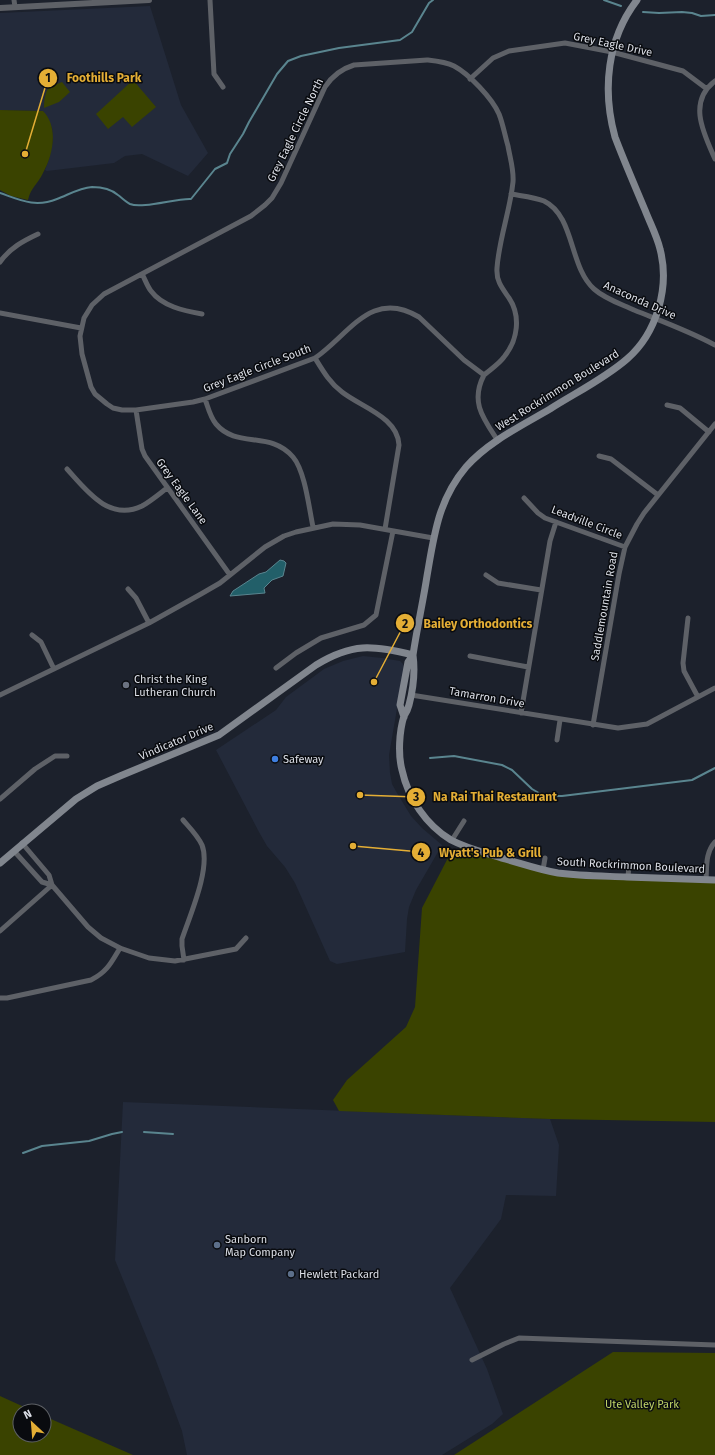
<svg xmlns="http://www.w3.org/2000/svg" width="715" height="1455" font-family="'Fira Sans',sans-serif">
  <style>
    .built { fill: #232a3a }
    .green { fill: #3a4300 }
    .water { fill: #225f69; stroke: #5a858f }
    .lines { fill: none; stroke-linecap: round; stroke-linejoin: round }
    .stream { stroke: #5a858f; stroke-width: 2 }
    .minor { stroke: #5e6167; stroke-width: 5 }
    .tertiary { stroke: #5e6167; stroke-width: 6 }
    .secondary { stroke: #81868e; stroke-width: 7 }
    .worship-dot { fill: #6b7280; stroke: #090b0f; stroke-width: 1.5 }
    .shop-dot { fill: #3f7fe0; stroke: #090b0f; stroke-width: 1.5 }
    .service-dot { fill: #5c6f8a; stroke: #090b0f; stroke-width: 1.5 }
    .labels { text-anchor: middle; stroke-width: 3; stroke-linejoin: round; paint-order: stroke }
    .street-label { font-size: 11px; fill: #dcdfe7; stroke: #090b0f }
    .poi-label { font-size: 11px; fill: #dcdfe7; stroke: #090b0f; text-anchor: start }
    .park-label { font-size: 11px; fill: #bfd266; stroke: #090b0f }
    .leader { fill: none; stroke: #e4ae35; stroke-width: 1.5 }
    .callout-dot { fill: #e4ae35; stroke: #090b0f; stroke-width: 1.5 }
    .mark-label { font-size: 12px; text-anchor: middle; font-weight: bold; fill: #111 }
    .callout-label { font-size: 12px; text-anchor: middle; font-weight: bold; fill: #e4ae35; stroke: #090b0f; stroke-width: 3; stroke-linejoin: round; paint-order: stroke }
  </style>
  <rect width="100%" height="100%" fill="#1c212c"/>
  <path class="built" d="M 150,6 L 181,105 L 208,153 L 188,176 L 142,154 L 125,156 L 114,163 L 47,171 L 45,170 L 49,159 L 53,141 L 52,128 L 43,111 L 0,110 L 0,13 Z
    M 363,656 L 382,658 L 400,661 L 403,664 L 404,668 L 389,755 L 390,773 L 392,784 L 397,793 L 411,816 L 422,828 L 442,845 L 416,890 L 409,907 L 407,919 L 405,952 L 337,964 L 330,961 L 295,883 L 285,867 L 267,846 L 259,832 L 216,750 L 276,710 L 286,697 L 324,669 L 343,661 Z
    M 123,1102 L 550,1119 L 559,1145 L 556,1196 L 506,1195 L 501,1219 L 450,1288 L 487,1369 L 503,1414 L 492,1424 L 442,1455 L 187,1455 L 182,1431 L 155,1358 L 115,1260 Z"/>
  <path class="green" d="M 133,80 L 156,107 L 132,127 L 123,117 L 108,129 L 96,114 Z
    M 54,81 L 57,84 L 62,82 L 70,92 L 59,102 L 44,108 C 44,97 46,88 54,81 Z
    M 0,110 L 43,111 C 59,127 53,155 43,173 C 38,184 31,187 28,200 L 11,196 L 0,190 Z
    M 466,846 L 558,873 L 715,880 L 715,1122 L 550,1119 L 339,1111 L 333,1100 L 347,1080 L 406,1027 L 415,1007 L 422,908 L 451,852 Z
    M 613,1352 L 715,1353 L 715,1455 L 454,1455 Z
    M 0,1396 L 33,1411 L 20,1411 L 20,1435 L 44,1435 L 44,1416 L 133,1455 L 0,1455 Z"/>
  <path class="water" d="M 280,560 L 284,561 L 286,563 L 283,576 L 272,580 L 264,588 L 265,593 L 230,596 L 233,591 L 259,574 L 266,572 Z"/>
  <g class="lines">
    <path class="stream" d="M 604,0 L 621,6
      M 643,12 L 659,13 L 682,12 L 692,13 L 701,16 L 715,15
      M 0,193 C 20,200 35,208 57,199 C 68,195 79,188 92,187 C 100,187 111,189 118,195 C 122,198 126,202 130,204 C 142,209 177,198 191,199 L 215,169 L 227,163 L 230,154 L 243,134 L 249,122 L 277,74 L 288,61 L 301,56 L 339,48 L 400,40 L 412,32 L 429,3 L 433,0
      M 430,758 L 454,756 L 502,765 L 512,770 L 532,789 L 544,796 L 562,796 L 692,780 L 715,768
      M 144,1132 L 173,1134
      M 23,1153 L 42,1146 L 89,1141 L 112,1134 L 122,1132"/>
    <path class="minor" d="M 14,0 L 15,7
      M 210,0 L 214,74 L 223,87
      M 427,60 C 436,61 446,62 454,66 C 469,74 492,98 499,114 C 503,124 505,136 508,146 C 510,158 514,170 513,182 C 510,211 499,239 497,268 C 496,281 502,288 509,298 C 521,316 518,340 504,357 C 499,364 491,369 484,375 L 464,360 L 419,317 C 371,288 349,335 315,358 L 205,399 L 193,402 L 136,410 L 122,410 L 113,408 L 107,404 L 95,394 L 91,387 L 82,354 L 80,336 L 84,318 L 92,305 L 104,294 L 251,216 L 265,205 L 272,198 L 281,183 L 325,87 C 332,76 341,69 354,65 Z
      M 470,79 L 493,58 L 509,51 L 565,43 L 612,52 L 683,71 L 707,89
      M 715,81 C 687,102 704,134 715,159
      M 511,194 C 522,196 534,197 544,201 C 575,216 569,267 594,289 C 605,299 621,304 634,310 C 661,321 689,331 715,345
      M 0,262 C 10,248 23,241 38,234
      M 142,274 C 145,279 147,286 151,291 C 162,306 184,311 202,314
      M 0,313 L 81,328
      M 315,358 C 323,371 330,383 342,392 C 361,407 398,417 399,445 L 385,529
      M 484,375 C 470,402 483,418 498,441
      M 205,399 C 208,407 210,417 216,424 C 237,449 270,430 293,457 C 305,471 309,508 313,527
      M 667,405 L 680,408 L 709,432
      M 136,410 L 142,449 L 145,456 L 230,575
      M 599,456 L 611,459 L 658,495
      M 67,469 C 86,490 109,522 142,506 C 151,501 159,494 167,488
      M 524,498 L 538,513 L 545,518 L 625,547
      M 486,575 L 498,583 L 541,590
      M 128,589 L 136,598 L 149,623
      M 688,618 L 683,663 L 684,671 L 698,697
      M 32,635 L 41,642 L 54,669
      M 470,656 L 528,667
      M 276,668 L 296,653 L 321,638 L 364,625 L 376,615 L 393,531
      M 0,695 L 149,623 L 201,594 L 220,583 L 265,547 L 284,536 L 296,532 L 333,524 L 360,525 L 433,538
      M 411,695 L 618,728 L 647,724 L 715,688
      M 521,713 L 550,541 L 556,522
      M 593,725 L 619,574 L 625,547 L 637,524 L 644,513 L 715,424
      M 557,740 L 560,720
      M 0,799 L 35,769 L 55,756 L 67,756
      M 183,820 C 190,828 198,836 202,845 C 211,868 190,915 182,939 L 182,946 L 184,960
      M 452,840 L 464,821
      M 22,843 L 49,875 L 52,885 L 88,927 L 101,938 L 120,948 L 149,958 L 175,961 L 236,949 L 246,938
      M 14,851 L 42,882 L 52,885
      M 543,870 L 545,858
      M 628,877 L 629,865
      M 706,880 C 707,867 705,853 715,842
      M 0,931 L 52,885
      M 0,998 L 7,998 L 91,980 C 107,972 111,963 120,948
      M 472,1360 L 504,1344 L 519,1338 L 715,1345"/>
    <path class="tertiary" d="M 0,8 L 149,0"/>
    <path class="secondary" d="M 413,655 C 415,670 413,690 409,705 C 408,709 406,713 404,716 C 399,732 398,755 402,770 C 408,798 426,825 451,840 C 468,849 487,853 505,859 C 523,864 540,870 558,873 C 581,876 604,876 627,877 C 657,878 686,879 715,880
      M 404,717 L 400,705 L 408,662 L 413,655 C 417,628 423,602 427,576 C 434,536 438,500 466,467 C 488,442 521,426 550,409 C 575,393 604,379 627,359 C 657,333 670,287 660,249 C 657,236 650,223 645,210 C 635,186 624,161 615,137 C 602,90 607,39 637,0
      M 0,863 L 76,799 L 97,786 L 120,776 L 219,735 L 316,665 C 352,643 372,645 413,655"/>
  </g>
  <circle class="worship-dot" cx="126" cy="685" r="4"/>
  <circle class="shop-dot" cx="275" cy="759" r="4"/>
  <g class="service-dot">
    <circle cx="217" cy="1245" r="4"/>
    <circle cx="291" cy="1274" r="4"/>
  </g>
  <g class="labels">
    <g class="street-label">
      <text transform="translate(613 44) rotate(12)" y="4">Grey Eagle Drive</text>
      <text transform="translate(295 130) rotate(-64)" y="4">Grey Eagle Circle North</text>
      <text transform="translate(640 300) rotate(24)" y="4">Anaconda Drive</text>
      <text transform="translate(257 368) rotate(-21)" y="4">Grey Eagle Circle South</text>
      <text transform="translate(557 390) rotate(-32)" y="4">West Rockrimmon Boulevard</text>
      <text transform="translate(182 491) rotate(54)" y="4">Grey Eagle Lane</text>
      <text transform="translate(587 522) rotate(21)" y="4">Leadville Circle</text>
      <text transform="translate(604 606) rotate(-80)" y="4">Saddlemountain Road</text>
      <text transform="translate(487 697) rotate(10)" y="4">Tamarron Drive</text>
      <text transform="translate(176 741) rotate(-23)" y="4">Vindicator Drive</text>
      <text transform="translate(631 865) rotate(3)" y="4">South Rockrimmon Boulevard</text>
    </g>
    <g class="poi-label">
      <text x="134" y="683">Christ the King<tspan x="134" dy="13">Lutheran Church</tspan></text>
      <text x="283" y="763">Safeway</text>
      <text x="225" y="1243">Sanborn<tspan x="225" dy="13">Map Company</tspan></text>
      <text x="299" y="1278">Hewlett Packard</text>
    </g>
    <g class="park-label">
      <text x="642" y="1408">Ute Valley Park</text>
    </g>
  </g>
  <path class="leader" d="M25 154L48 78M374 682L405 623M360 795L416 797M353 846L421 852"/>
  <g class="callout-dot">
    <circle cx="25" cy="154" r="4"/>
    <circle cx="374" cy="682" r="4"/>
    <circle cx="360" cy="795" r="4"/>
    <circle cx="353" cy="846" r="4"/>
    <circle cx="48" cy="78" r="10"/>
    <circle cx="405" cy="623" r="10"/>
    <circle cx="416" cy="797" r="10"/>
    <circle cx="421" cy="852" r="10"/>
  </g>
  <g class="mark-label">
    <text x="48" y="82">1</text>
    <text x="405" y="628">2</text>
    <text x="416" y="801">3</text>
    <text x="421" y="857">4</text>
  </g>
  <g class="callout-label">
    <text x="104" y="82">Foothills Park</text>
    <text x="478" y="628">Bailey Orthodontics</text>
    <text x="495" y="801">Na Rai Thai Restaurant</text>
    <text x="490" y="857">Wyatt's Pub &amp; Grill</text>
  </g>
  <g transform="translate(32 1423) rotate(334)"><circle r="19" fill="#090b0f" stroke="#5d6065"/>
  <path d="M0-3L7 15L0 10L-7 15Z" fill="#e4ae35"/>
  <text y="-6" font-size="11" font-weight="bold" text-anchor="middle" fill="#dcdfe7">N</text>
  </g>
</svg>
